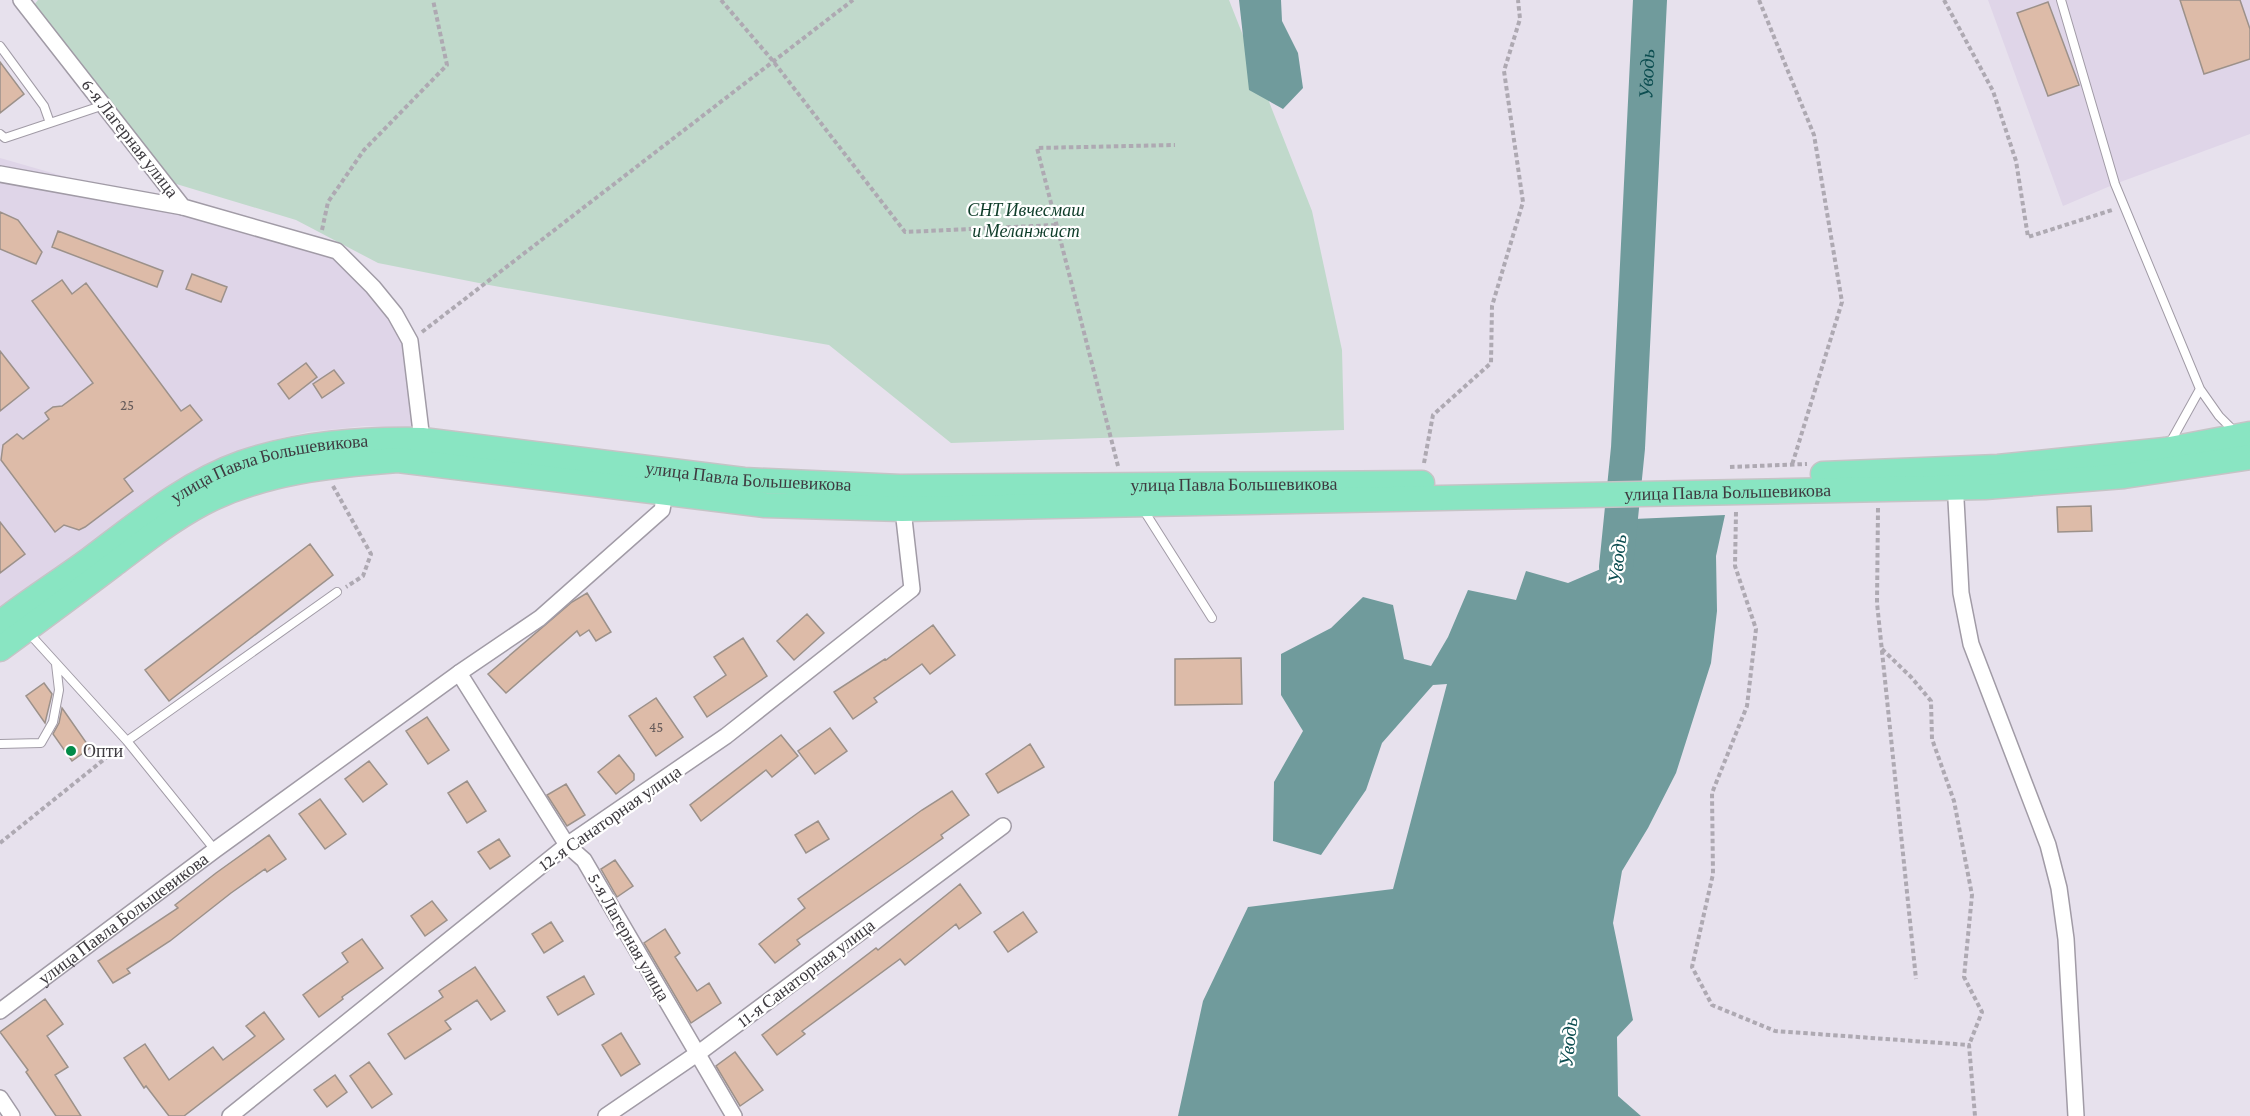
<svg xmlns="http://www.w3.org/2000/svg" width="2250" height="1116" font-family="'Crimson Pro',serif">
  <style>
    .built { fill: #dfd5e8 }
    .green { fill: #c0d9cb }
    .water { fill: #709b9c }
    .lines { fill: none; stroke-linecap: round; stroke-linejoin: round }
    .river { stroke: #709b9c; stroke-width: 34 }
    .building { fill: #ddbba8; stroke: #9c918a; stroke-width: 1.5 }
    .lane-casing { stroke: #a19ba6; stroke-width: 10 }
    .street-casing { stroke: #a19ba6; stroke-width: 18 }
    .primary-casing { stroke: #c5c4c6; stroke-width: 27 }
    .path { stroke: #aea9b2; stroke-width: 4; stroke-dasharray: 4.5 3; stroke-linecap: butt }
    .lane { stroke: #fff; stroke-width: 8 }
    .street { stroke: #fff; stroke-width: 15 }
    .primary { stroke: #89e5c2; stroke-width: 24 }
    .poi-dot { fill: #028b48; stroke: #fff; stroke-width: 2 }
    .labels { text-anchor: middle; stroke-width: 4.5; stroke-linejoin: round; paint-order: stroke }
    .number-label { font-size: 15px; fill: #665b5a }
    .street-label { font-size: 18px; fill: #3e3b40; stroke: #fff }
    .park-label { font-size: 18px; font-style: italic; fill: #0f3d2a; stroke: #fff }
    .poi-label { font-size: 18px; fill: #3e3b40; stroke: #fff; text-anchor: start }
    .water-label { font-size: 20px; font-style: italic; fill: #0d4e51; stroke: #fff }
  </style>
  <rect width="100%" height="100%" fill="#e7e1ed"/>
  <path class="built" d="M 1988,0 L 2250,0 L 2250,134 L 2115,184 L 2063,206 Z
    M 0,158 L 334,254 L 393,314 L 408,341 L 413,429 L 365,426 L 308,432 L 273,440 L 214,460 L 188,476 L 0,610 Z"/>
  <path class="green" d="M 38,0 L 1229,0 L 1312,211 L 1342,350 L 1344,430 L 951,443 L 829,345 L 489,285 L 378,263 L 296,220 L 173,183 L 34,5 Z"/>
  <path class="water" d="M 1239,0 L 1281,0 L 1282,21 L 1298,53 L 1303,88 L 1283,109 L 1249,90 Z
    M 1725,515 L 1716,556 L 1717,611 L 1711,663 L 1676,773 L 1648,828 L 1622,871 L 1613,923 L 1633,1020 L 1617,1037 L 1618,1096 L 1641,1116 L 1178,1116 L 1203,1001 L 1248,907 L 1393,889 L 1447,684 L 1433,685 L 1382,743 L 1366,790 L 1321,855 L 1273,841 L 1274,782 L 1303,731 L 1281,695 L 1281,654 L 1331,628 L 1363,597 L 1393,605 L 1404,659 L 1431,666 L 1448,637 L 1468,590 L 1516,600 L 1526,571 L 1568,583 L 1603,568 L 1611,520 Z"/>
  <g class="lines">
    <path class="river" id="s1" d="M 1616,567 L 1628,448 L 1650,0"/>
  </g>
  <path class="building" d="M 2180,0 L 2240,0 L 2250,29 L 2250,59 L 2204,74 Z
    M 2048,2 L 2079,85 L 2048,96 L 2017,13 Z
    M 0,62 L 24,94 L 0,113 Z
    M 0,212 L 18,220 L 42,252 L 36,264 L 0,249 Z
    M 58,231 L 163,271 L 157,287 L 52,247 Z
    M 192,274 L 227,287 L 221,302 L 186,289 Z
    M 62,280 L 72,294 L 86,283 L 181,411 L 190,405 L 202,420 L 124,479 L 133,491 L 85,527 L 79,530 L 64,525 L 55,532 L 1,460 L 3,445 L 17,434 L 23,439 L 49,419 L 45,413 L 53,407 L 62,406 L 93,383 L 32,301 Z
    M 0,351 L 29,388 L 0,411 Z
    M 306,363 L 317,377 L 289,399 L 278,384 Z
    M 334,370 L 344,383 L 322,398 L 313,384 Z
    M 2091,506 L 2092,531 L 2058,532 L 2057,507 Z
    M 0,522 L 25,554 L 0,573 Z
    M 310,544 L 333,575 L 169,701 L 145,670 Z
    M 587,593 L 611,632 L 596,641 L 589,630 L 580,636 L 577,631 L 506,693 L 488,674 L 572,602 Z
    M 807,614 L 824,633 L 794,660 L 777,641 Z
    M 933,625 L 955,655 L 930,674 L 922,664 L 874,698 L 877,702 L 853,719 L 834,692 L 885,659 L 886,660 Z
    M 743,638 L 767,676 L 707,717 L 694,697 L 726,675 L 714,657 Z
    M 1241,658 L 1242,704 L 1175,705 L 1175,659 Z
    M 44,683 L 52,694 L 45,723 L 26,696 Z
    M 656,698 L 683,737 L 656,756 L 629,716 Z
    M 62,708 L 90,748 L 72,761 L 53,734 L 59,723 Z
    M 427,717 L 449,750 L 428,764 L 406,731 Z
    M 830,728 L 847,751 L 815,774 L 798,751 Z
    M 781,735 L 798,756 L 772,777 L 766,770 L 701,821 L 690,805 Z
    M 1030,744 L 1044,767 L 998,793 L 986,774 Z
    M 619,755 L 634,774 L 634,780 L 616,794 L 598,772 Z
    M 369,761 L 387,784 L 363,802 L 345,779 Z
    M 467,781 L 486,811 L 467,823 L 448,793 Z
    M 566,784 L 585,815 L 567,826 L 547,795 Z
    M 952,791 L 969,815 L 941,835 L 943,838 L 908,863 L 797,940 L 800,944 L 775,963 L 759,944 L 805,908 L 798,899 L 922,810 Z
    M 320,799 L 346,834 L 325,849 L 299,814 Z
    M 818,821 L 829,839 L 806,853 L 795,835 Z
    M 269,835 L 286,859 L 267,872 L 265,869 L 231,893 L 170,941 L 127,969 L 130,973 L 113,983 L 98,961 L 178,908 L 175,905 L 216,873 Z
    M 499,839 L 510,856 L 490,869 L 478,852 Z
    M 615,860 L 633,886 L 617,897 L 601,869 Z
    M 960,884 L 981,913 L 959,929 L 956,924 L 905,965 L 900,959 L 802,1031 L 805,1034 L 777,1055 L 762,1035 L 876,948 L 878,950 Z
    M 432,901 L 447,920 L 425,936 L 411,916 Z
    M 1023,912 L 1037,932 L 1008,952 L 994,932 Z
    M 551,922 L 563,941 L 544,953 L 532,934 Z
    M 665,929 L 680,953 L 675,957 L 697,991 L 709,983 L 721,1003 L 691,1023 L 644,943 Z
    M 362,939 L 383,968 L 342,997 L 343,999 L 319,1017 L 303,995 L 348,962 L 342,953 Z
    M 475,967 L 505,1011 L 491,1020 L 477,1000 L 445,1021 L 451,1029 L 405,1059 L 388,1034 L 443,997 L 439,991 Z
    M 584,976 L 594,994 L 558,1015 L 547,997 Z
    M 45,999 L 63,1024 L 47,1036 L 68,1067 L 55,1075 L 81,1116 L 56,1116 L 26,1072 L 28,1070 L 0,1032 Z
    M 264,1012 L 284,1039 L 184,1116 L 169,1116 L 146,1086 L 144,1088 L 124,1058 L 145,1044 L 169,1080 L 213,1047 L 223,1060 L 255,1036 L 246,1026 Z
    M 621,1033 L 640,1064 L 621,1076 L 602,1045 Z
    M 735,1052 L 763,1090 L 740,1106 L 716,1066 Z
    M 369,1062 L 392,1094 L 372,1108 L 350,1076 Z
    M 335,1075 L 347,1092 L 327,1107 L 314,1090 Z"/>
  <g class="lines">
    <defs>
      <path id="lane" d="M 2061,0 L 2115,184 L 2200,389 L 2170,443
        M 0,46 L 44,106 L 50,123
        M 0,134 L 5,138 L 104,105
        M 2200,389 L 2219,416 L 2236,433
        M 1143,509 L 1212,618
        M 27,631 L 127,741 L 337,592
        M 127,741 L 215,850
        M 0,744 L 41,743 L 53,722 L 59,690 L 56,664"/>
      <g id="street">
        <path d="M 21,0 L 183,207 L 337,251 L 373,287 L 395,314 L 410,341 L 422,440"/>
        <path d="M 0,174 L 183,207"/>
        <path d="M 1955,481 L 1961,593 L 1971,644 L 2048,845 L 2059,888 L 2066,939 L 2076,1116"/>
        <path d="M 459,673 L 567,845 L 584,860 L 734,1116"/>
        <path id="s2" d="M 0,1011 L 215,850 L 459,673 L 540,618 L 662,510 L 665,493"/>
        <path d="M 0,1098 L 12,1116"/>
        <path d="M 230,1116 L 567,845 L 726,736 L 912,589 L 902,501"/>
        <path d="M 606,1116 L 704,1049 L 1003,826"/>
      </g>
      <g id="primary">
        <path d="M 1823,474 L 1998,467 L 2165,450 L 2250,434"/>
        <path id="s3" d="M 0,623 C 29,601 60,581 89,560 C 137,524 185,483 242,463 C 300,443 361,439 422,440 L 744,480 L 900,487 L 1422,483"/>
        <path id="s4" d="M 0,649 C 38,621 76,593 113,565 C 142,543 171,520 203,503 C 263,472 332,465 398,460 L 765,505 L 902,509 L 1985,487 L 2124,476 L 2250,457"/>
      </g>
    </defs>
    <use href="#lane" class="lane-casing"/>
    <use href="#street" class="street-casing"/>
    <use href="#primary" class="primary-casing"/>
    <path class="path" d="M 721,0 L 773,61 L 905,232 L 1056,225
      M 1759,0 L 1814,135 L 1842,302 L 1792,465
      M 1944,0 L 1993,91 L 2016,161 L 2028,237 L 2112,210
      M 322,230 L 328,202 L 364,150 L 447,65 L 433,0
      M 422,332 L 853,0
      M 1424,463 L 1433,415 L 1491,363 L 1492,306 L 1523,202 L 1504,71 L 1520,19 L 1518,0
      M 1118,466 L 1037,148 L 1175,145
      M 1730,467 L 1807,464
      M 333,486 L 371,554 L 363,576 L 346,587
      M 1878,508 L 1877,603 L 1916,979
      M 1736,512 L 1735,566 L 1756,629 L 1747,706 L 1712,793 L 1713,874 L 1692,967 L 1712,1005 L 1775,1031 L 1969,1045 L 1975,1116
      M 1882,649 L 1911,677 L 1931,701 L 1932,739 L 1954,801 L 1972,895 L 1964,977 L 1982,1012 L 1969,1045
      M 0,843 L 117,749"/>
    <use href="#lane" class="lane"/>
    <use href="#street" class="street"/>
    <use href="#primary" class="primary"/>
  </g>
  <circle class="poi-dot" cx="71" cy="751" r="6"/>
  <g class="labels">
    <g class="number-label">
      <text x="127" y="410">25</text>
      <text x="656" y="732">45</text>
    </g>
    <g class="street-label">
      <text transform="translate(130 138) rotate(52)" y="6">6-я Лагерная улица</text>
      <text dy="6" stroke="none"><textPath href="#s3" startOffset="316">улица Павла Большевикова</textPath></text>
      <text dy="6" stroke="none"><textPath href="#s3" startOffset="802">улица Павла Большевикова</textPath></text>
      <text dy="6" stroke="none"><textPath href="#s3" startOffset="1288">улица Павла Большевикова</textPath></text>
      <text dy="6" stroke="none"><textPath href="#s4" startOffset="1784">улица Павла Большевикова</textPath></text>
      <text transform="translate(610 818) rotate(-35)" y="6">12-я Санаторная улица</text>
      <text dy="6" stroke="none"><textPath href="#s2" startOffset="154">улица Павла Большевикова</textPath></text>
      <text transform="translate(629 937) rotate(60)" y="6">5-я Лагерная улица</text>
      <text transform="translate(806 973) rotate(-37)" y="6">11-я Санаторная улица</text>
    </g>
    <g class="park-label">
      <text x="1026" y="216">СНТ Ивчесмаш<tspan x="1026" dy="21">и Меланжист</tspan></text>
    </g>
    <g class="poi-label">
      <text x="83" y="757">Опти</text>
    </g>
    <g class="water-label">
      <text dy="7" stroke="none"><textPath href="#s1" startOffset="494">Уводь</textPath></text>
      <text transform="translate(1617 559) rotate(-84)" y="7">Уводь</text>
      <text transform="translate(1568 1042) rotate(-84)" y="7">Уводь</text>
    </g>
  </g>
</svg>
